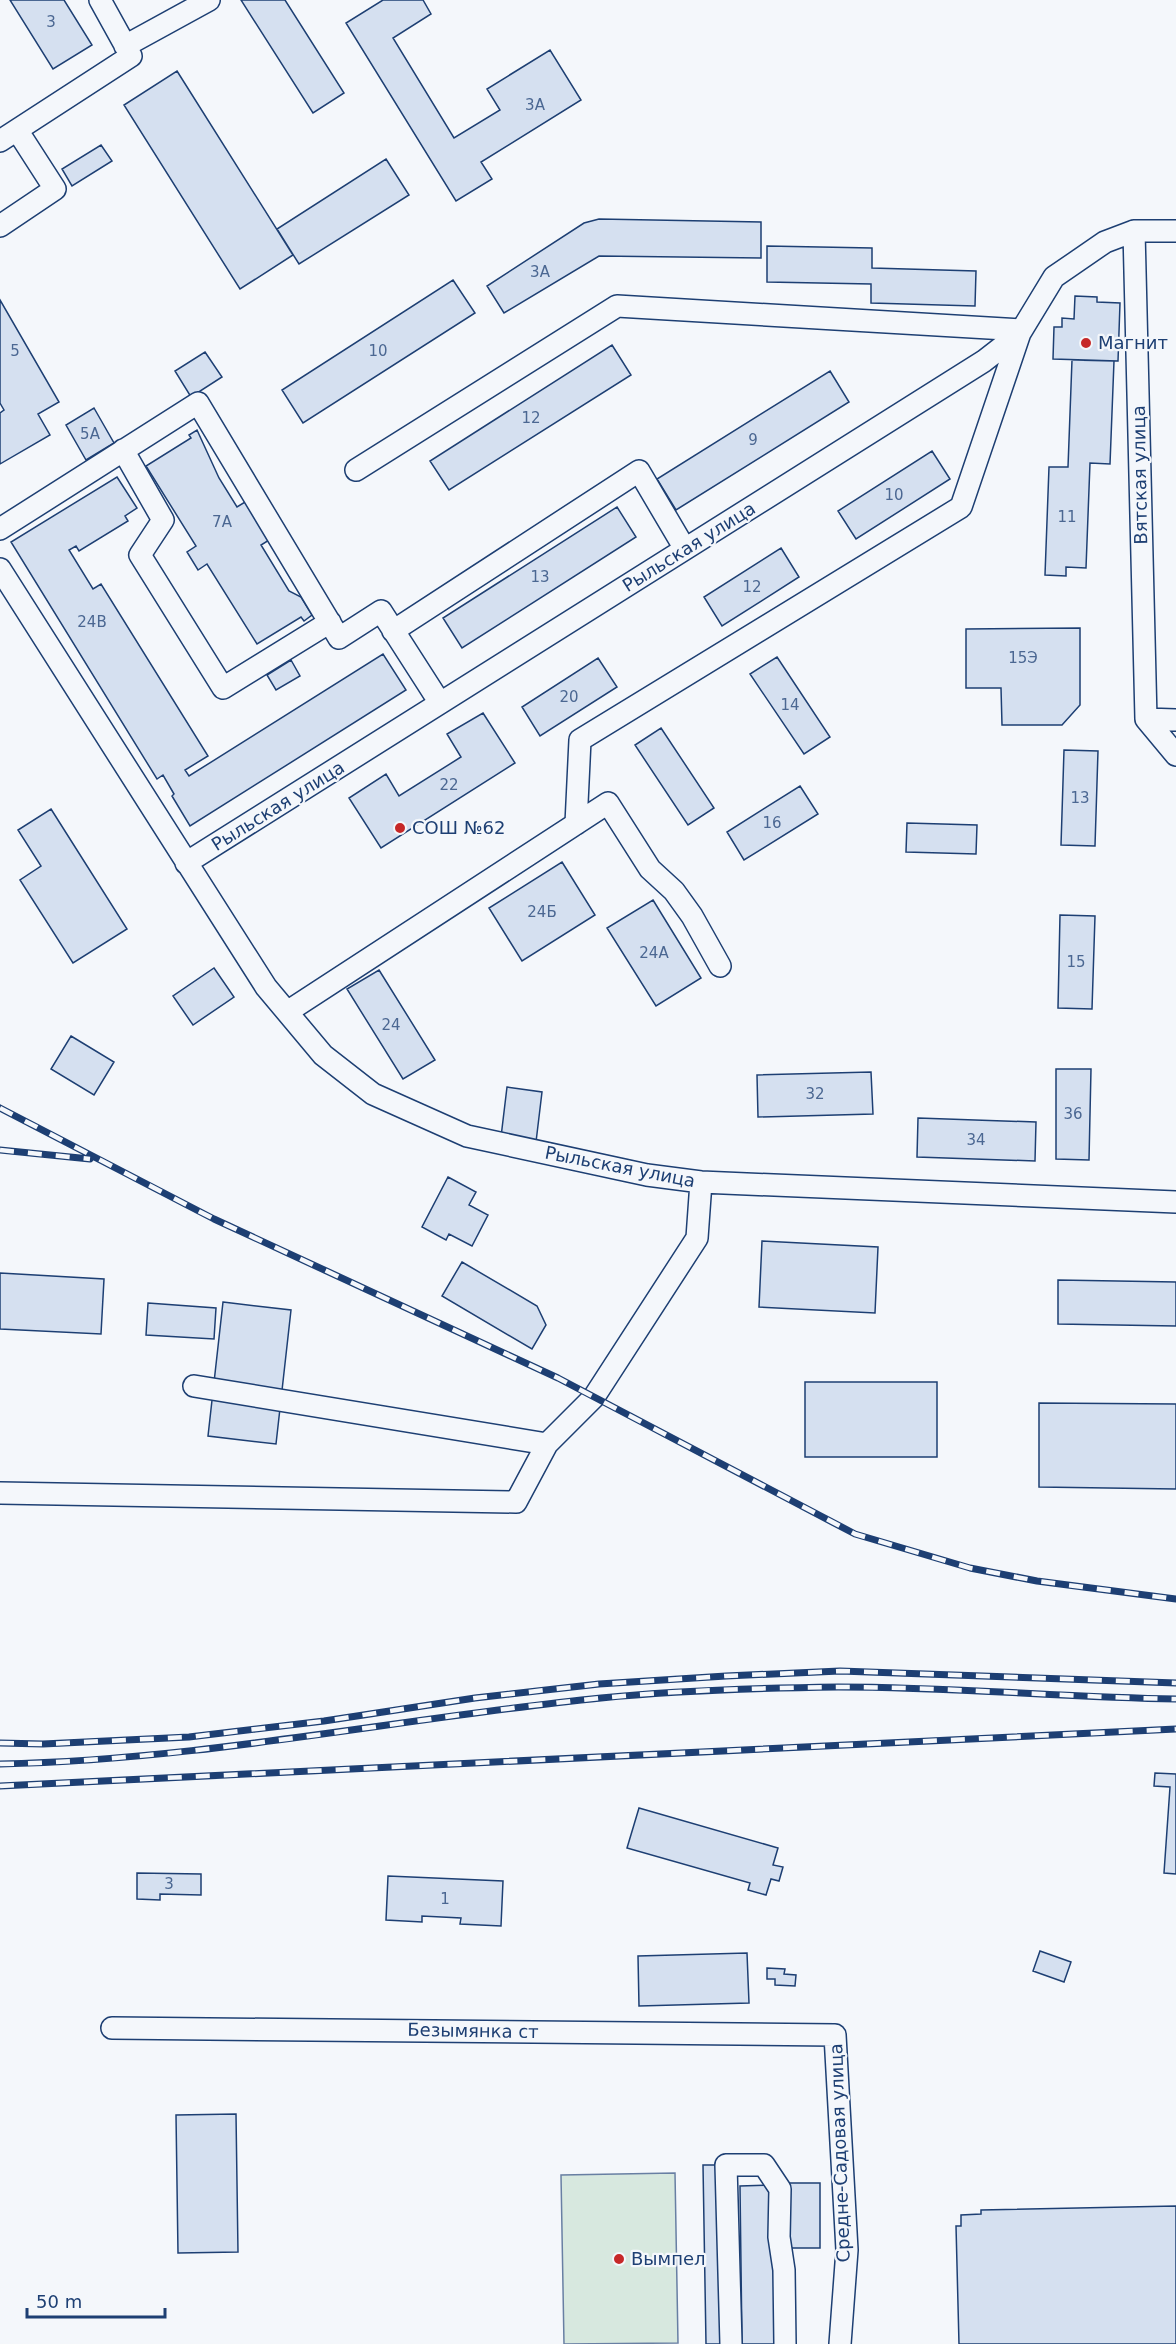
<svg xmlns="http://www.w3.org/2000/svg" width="1176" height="2344" font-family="'DejaVu Sans',sans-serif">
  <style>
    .green { fill: #d7e8df; stroke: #687fa3; stroke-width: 1.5 }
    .building { fill: #d5e0f0; stroke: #1d3f73; stroke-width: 1.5 }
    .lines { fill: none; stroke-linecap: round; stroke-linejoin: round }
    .minor-casing { stroke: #1d3f73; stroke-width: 24 }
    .minor { stroke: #f4f7fb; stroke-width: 21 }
    .rail-casing { stroke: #1d3f73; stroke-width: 7 }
    .rail { stroke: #f4f7fb; stroke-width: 4.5; stroke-dasharray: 14; stroke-linecap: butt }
    .poi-dot { fill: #c62828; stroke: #f4f7fb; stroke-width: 2 }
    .labels { text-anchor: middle; stroke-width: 4.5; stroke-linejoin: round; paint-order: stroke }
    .number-label { font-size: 15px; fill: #4b6792 }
    .poi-label { font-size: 18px; fill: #1d3f73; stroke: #f4f7fb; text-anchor: start }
    .street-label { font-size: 18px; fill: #1d3f73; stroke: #f4f7fb }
  </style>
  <rect width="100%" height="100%" fill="#f4f7fb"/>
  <path class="green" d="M 675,2173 L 678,2343 L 564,2344 L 561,2175 Z"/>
  <path class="building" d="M 10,0 L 64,0 L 92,45 L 53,69 Z
    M 241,0 L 285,0 L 344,93 L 313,113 Z
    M 383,0 L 423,0 L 431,14 L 393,38 L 454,138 L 500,110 L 487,89 L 550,50 L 581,100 L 481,162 L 492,179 L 456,201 L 346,23 Z
    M 177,71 L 293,255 L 240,289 L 124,105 Z
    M 101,145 L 112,161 L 72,186 L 62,169 Z
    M 386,159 L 409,195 L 299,264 L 277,229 Z
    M 599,219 L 761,222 L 761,258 L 599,256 L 504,313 L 487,286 L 584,223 Z
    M 767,246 L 872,248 L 872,268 L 976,271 L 975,306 L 871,303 L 871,284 L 767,282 Z
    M 453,280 L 475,313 L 303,423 L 282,390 Z
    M 1075,296 L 1097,297 L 1097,302 L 1120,303 L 1118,361 L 1053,359 L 1054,327 L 1062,327 L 1062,318 L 1074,319 Z
    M 0,300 L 59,402 L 38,414 L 50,435 L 0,464 L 0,413 L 4,410 L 0,403 Z
    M 612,345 L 631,375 L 449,490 L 430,461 Z
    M 205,352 L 222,377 L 191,397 L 175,371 Z
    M 1072,360 L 1114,361 L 1110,464 L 1090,463 L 1086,568 L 1066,567 L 1066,576 L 1045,575 L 1049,467 L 1068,467 Z
    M 830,371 L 849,402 L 676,510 L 657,479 Z
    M 94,408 L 114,443 L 86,460 L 66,425 Z
    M 197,430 L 219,478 L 237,507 L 250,499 L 274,537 L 261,545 L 289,591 L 301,597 L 312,615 L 304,621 L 301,617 L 257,644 L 207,564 L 198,570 L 187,552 L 196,546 L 146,466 L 191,438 L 189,435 Z
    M 932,451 L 950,479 L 856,539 L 838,511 Z
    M 117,477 L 137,508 L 125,516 L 128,521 L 79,551 L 76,546 L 69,550 L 93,589 L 101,584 L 208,756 L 185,770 L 189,776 L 383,654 L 406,690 L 190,826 L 172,796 L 174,794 L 163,775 L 157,779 L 11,542 Z
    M 617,507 L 636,537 L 462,648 L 443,618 Z
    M 781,548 L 799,577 L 722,626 L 704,597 Z
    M 1080,628 L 1080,705 L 1062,725 L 1002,725 L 1001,688 L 966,688 L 966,629 Z
    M 777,657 L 830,737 L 804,754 L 750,674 Z
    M 598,658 L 617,687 L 540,736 L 522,707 Z
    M 291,660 L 300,676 L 276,690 L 267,675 Z
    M 483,713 L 515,763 L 381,848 L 349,798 L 386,774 L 399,796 L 461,757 L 447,734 Z
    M 661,728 L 714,808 L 688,825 L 635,745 Z
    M 1064,750 L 1098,751 L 1095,846 L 1061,845 Z
    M 800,786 L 818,814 L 744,860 L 727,832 Z
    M 51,809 L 127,929 L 73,963 L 20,880 L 41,866 L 18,830 Z
    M 907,823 L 977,825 L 976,854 L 906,852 Z
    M 562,862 L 595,915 L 522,961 L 489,908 Z
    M 653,900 L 701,978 L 656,1006 L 607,928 Z
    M 1060,915 L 1095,916 L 1092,1009 L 1058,1008 Z
    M 214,968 L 234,997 L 193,1025 L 173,996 Z
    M 379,970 L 435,1060 L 403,1079 L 347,989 Z
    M 71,1036 L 114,1062 L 94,1095 L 51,1069 Z
    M 1056,1069 L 1091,1069 L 1089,1160 L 1056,1159 Z
    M 871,1072 L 873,1114 L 758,1117 L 757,1075 Z
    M 507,1087 L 542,1092 L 536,1142 L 501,1137 Z
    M 918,1118 L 1036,1122 L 1035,1161 L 917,1157 Z
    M 448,1177 L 476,1192 L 469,1205 L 488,1215 L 472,1246 L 449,1234 L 446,1240 L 422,1227 Z
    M 762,1241 L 878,1247 L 875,1313 L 759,1307 Z
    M 462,1262 L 537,1306 L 546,1325 L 532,1349 L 442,1296 Z
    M 0,1273 L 104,1279 L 101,1334 L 0,1329 Z
    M 1058,1280 L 1176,1282 L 1176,1326 L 1058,1324 Z
    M 223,1302 L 291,1310 L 276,1444 L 208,1436 Z
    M 148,1303 L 216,1308 L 214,1339 L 146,1335 Z
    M 805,1382 L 937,1382 L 937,1457 L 805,1457 Z
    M 1039,1403 L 1176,1404 L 1176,1489 L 1039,1487 Z
    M 1155,1773 L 1176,1774 L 1176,1874 L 1164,1873 L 1170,1787 L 1154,1786 Z
    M 639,1808 L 778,1848 L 773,1865 L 783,1867 L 779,1881 L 771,1879 L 766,1895 L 748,1890 L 750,1883 L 627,1848 Z
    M 137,1873 L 201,1874 L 201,1895 L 160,1894 L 160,1900 L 137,1899 Z
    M 388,1876 L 503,1881 L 501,1926 L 460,1924 L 461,1918 L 422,1916 L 422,1922 L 386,1920 Z
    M 1040,1951 L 1071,1962 L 1064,1982 L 1033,1971 Z
    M 747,1953 L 749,2003 L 639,2006 L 638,1956 Z
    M 767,1968 L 785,1969 L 784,1974 L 796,1975 L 795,1986 L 775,1985 L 775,1979 L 767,1979 Z
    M 236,2114 L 238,2252 L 178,2253 L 176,2115 Z
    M 703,2165 L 720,2165 L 723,2344 L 706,2344 Z
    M 785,2183 L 820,2183 L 820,2248 L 785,2248 Z
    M 773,2185 L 776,2344 L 742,2344 L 740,2186 Z
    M 1176,2206 L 1176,2344 L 959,2344 L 956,2226 L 961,2226 L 961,2215 L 981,2214 L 981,2210 Z"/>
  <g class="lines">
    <defs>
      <path id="minor" d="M 125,46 L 209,0
        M 0,141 L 131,56 L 100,0
        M 0,226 L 55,189 L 17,130
        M 1134,231 L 1146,719
        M 123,450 L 163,520 L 140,555 L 223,688 L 330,622
        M 356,470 L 617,306 L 1021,330 L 961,507 L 580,740 L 576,824
        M 0,529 L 198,403 L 339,638 L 381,611 L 440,703
        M 0,569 L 266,987 L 323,1055 L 373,1094 L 467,1136 L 647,1175 L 701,1182 L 1176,1202
        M 393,631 L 639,471 L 685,549
        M 1146,719 L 1176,755
        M 1146,719 L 1176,720
        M 186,863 L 984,361 L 1020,333 L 1054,277 L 1105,242 L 1134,231 L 1176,231
        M 287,1012 L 608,803 L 650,869 L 674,891 L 692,916 L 720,966
        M 194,1386 L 547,1444 L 594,1397 L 697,1238 L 701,1182
        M 0,1493 L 516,1502 L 547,1444
        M 112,2028 L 835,2035 L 847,2250 L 840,2344
        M 731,2344 L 726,2165 L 764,2165 L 780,2189 L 779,2237 L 784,2270 L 785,2344"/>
    </defs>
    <use href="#minor" class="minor-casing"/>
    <use href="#minor" class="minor"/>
    <defs>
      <path id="rail" d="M 0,1108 L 214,1219 L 558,1378 L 855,1534 L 970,1568 L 1037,1581 L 1176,1599
        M 0,1150 L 90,1159
        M 0,1743 L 43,1744 L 189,1737 L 324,1721 L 475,1698 L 599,1684 L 726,1676 L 840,1671 L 1176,1683
        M 0,1764 C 202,1760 401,1718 601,1698 C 680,1690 759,1688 838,1687 C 951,1687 1063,1697 1176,1699
        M 0,1786 L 1176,1729"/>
    </defs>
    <use href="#rail" class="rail-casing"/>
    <use href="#rail" class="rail"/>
  </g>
  <g class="poi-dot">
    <circle cx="1086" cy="343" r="6"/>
    <circle cx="400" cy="828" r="6"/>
    <circle cx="619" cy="2259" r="6"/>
  </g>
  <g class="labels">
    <g class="number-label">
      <text x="51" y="27">3</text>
      <text x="535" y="110">3А</text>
      <text x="540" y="277">3А</text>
      <text x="15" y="356">5</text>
      <text x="378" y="356">10</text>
      <text x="531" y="423">12</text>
      <text x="90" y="439">5А</text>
      <text x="753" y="445">9</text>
      <text x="894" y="500">10</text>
      <text x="1067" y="522">11</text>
      <text x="222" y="527">7А</text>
      <text x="540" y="582">13</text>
      <text x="752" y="592">12</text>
      <text x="92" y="627">24В</text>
      <text x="1023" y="663">15Э</text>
      <text x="569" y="702">20</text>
      <text x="790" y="710">14</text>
      <text x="449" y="790">22</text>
      <text x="1080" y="803">13</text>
      <text x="772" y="828">16</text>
      <text x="542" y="917">24Б</text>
      <text x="654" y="958">24А</text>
      <text x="1076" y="967">15</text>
      <text x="391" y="1030">24</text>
      <text x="815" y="1099">32</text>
      <text x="1073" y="1119">36</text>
      <text x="976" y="1145">34</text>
      <text x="169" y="1889">3</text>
      <text x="445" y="1904">1</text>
    </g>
    <g class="poi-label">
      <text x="1098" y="349">Магнит</text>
      <text x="412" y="834">СОШ №62</text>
      <text x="631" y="2265">Вымпел</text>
    </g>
    <g class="street-label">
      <text transform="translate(1140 475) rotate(-91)" y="6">Вятская улица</text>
      <text transform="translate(689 547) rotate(-32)" y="6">Рыльская улица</text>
      <text transform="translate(278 806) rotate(-32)" y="6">Рыльская улица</text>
      <text transform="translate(620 1167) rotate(11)" y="6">Рыльская улица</text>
      <text transform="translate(473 2031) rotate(1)" y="6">Безымянка ст</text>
      <text transform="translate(840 2153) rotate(-92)" y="6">Средне-Садовая улица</text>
    </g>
  </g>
  <path d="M27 2308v9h138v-9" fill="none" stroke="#1d3f73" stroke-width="3"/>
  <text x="36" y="2308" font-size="18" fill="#1d3f73" stroke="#f4f7fb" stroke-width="4.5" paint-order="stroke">50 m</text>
</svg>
